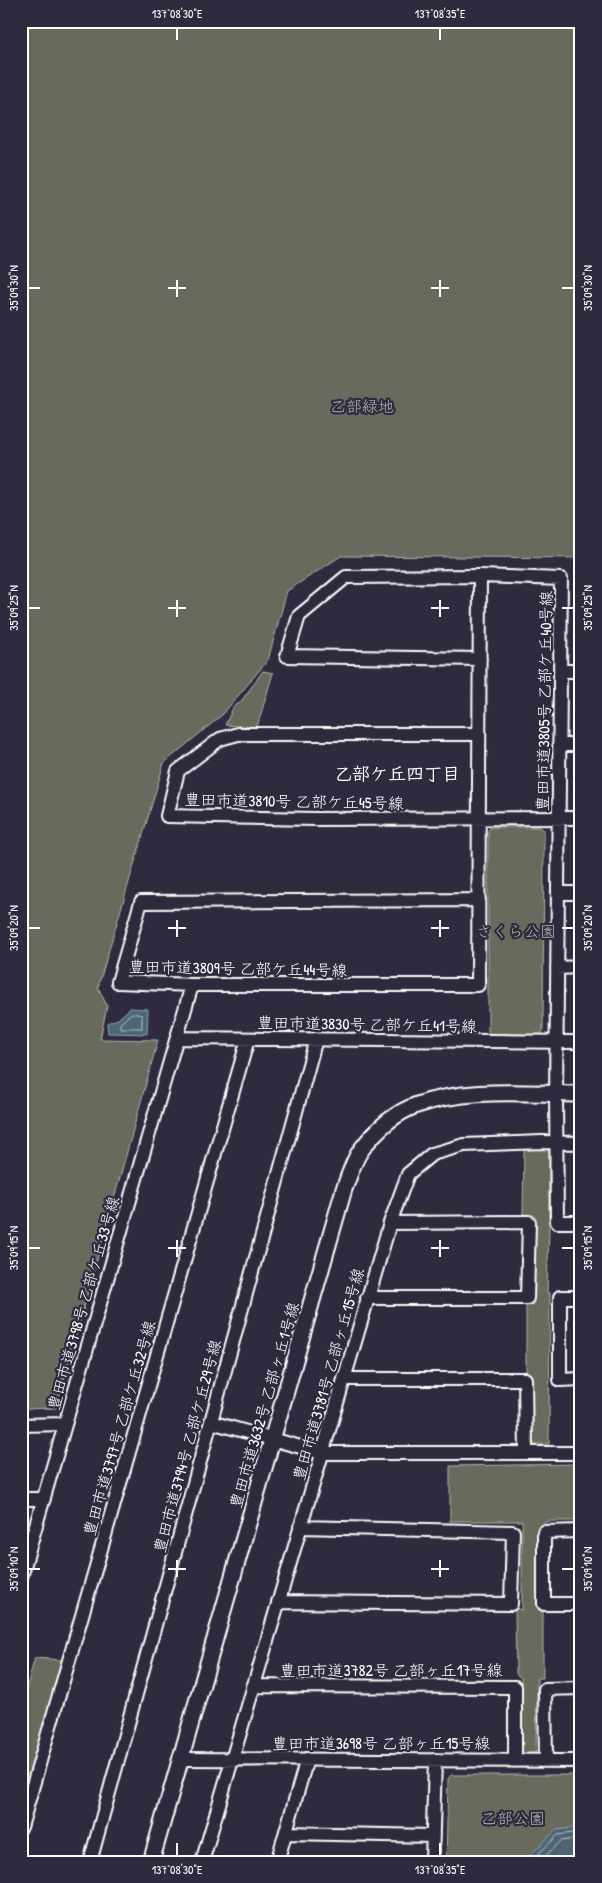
<svg xmlns="http://www.w3.org/2000/svg" width="602" height="1883" font-family="'Patrick Hand','Klee One',sans-serif">
  <style>
    .green { fill: #696b5d; stroke: #b4b5ae }
    .water { fill: #4d6675; stroke: #94a3ac }
    .lines { fill: none; stroke-linecap: round; stroke-linejoin: round }
    .shore { stroke: #b8c2c8; stroke-width: 1 }
    .minor-casing { stroke: #fff; stroke-width: 16 }
    .tertiary-casing { stroke: #fff; stroke-width: 19 }
    .minor { stroke: #2f2a3d; stroke-width: 12 }
    .tertiary { stroke: #2f2a3d; stroke-width: 15 }
    .ticks { fill: none; stroke: #fff; stroke-width: 2 }
    .labels { text-anchor: middle; stroke-width: 4.5; stroke-linejoin: round; paint-order: stroke }
    .park-label { font-size: 16px; fill: #b4b5ae; stroke: #2f2a3d }
    .street-label { font-size: 16px; fill: #fff; stroke: #2f2a3d }
    .neighbourhood-label { font-size: 18px; font-weight: bold; fill: #fff; stroke: #2f2a3d }
    .neatline { fill: none; stroke: #fff; stroke-width: 2 }
    .ticks-label { font-size: 12px; text-anchor: middle; fill: #fff }
  </style>
  <rect width="100%" height="100%" fill="#2f2a3d"/>
  <filter id="ink" filterUnits="userSpaceOnUse"><feTurbulence type="fractalNoise" baseFrequency=".02" numOctaves="2"/><feDisplacementMap in="SourceGraphic" scale="10" xChannelSelector="R" yChannelSelector="G"/><feConvolveMatrix kernelMatrix="1 2 1 2 8 2 1 2 1" color-interpolation-filters="sRGB"/></filter>
  <g filter="url(#ink)">
    <path class="green" d="M 21,21 L 581,21 L 581,558 L 341,556 L 287,591 L 268,660 L 222,715 L 164,763 L 98,987 L 107,1006 L 100,1039 L 158,1040 L 56,1408 L 21,1409 Z
      M 263,671 L 273,673 L 257,727 L 225,725 L 234,706 L 240,703 Z
      M 491,827 L 540,827 L 544,830 L 543,1031 L 541,1035 L 488,1036 L 488,831 Z
      M 524,1147 L 549,1150 L 549,1229 L 547,1293 L 550,1293 L 549,1444 L 531,1444 L 531,1374 L 526,1372 L 526,1304 L 533,1304 L 533,1216 L 523,1214 Z
      M 581,1464 L 581,1521 L 549,1521 L 540,1525 L 538,1608 L 543,1610 L 543,1678 L 537,1678 L 536,1753 L 523,1754 L 520,1749 L 521,1678 L 516,1674 L 515,1608 L 522,1610 L 522,1521 L 450,1521 L 450,1466 Z
      M 35,1658 L 62,1660 L 21,1804 L 21,1693 L 25,1693 Z
      M 451,1775 L 581,1775 L 581,1862 L 446,1862 L 448,1779 Z"/>
    <path class="water" d="M 130,1008 L 148,1009 L 147,1034 L 108,1033 L 107,1023 L 118,1019 Z
      M 581,1827 L 581,1862 L 523,1862 L 556,1830 Z"/>
    <g class="lines">
      <path class="shore" d="M 132,1013 L 142,1015 L 142,1028 L 120,1028 L 120,1024 Z
        M 530,1862 L 558,1835 L 581,1832
        M 539,1862 L 561,1841 L 581,1838"/>
      <defs>
        <path id="minor" d="M 480,659 L 287,656 L 299,616 L 346,577 L 480,576 L 561,579 L 556,1094 L 557,1222 L 581,1222
          M 560,671 L 581,671
          M 479,734 L 238,734 L 220,739 L 178,771 L 167,816 L 316,819 L 581,818
          M 559,745 L 581,745
          M 558,893 L 581,893
          M 479,900 L 141,902 L 118,982 L 192,985 L 478,985 C 479,849 480,713 480,576
          M 557,968 L 581,967
          M 177,1038 L 581,1042
          M 581,1297 L 560,1297 L 560,1380 L 581,1379
          M 367,1298 L 527,1298 L 529,1222 L 390,1223
          M 344,1379 L 525,1379 L 526,1453
          M 211,1422 L 322,1453 L 581,1453
          M 21,1425 L 65,1424
          M 21,1499 L 44,1499
          M 581,1531 L 544,1532 L 544,1604 L 581,1604
          M 21,1577 L 192,985
          M 278,1602 L 511,1604 L 513,1532 L 300,1527
          M 253,1686 L 515,1687 L 515,1760
          M 182,1759 L 581,1761
          M 546,1760 L 545,1689 L 581,1688
          M 21,1827 L 248,1039
          M 286,1833 L 433,1836
          M 90,1862 L 316,1039
          M 202,1862 L 390,1223 L 408,1174 L 432,1154 L 464,1145 L 542,1142 L 581,1143
          M 277,1862 L 307,1759
          M 432,1862 L 435,1760"/>
        <path id="tertiary" d="M 151,1862 L 344,1189 C 349,1177 353,1161 361,1150 C 375,1131 394,1113 417,1105 C 469,1087 526,1094 581,1094"/>
      </defs>
      <use href="#minor" class="minor-casing"/>
      <use href="#tertiary" class="tertiary-casing"/>
      <use href="#minor" class="minor"/>
      <use href="#tertiary" class="tertiary"/>
    </g>
  </g>
  <path class="ticks" d="M 177,28 L 177,40M 440,28 L 440,40M 177,280 L 177,297M 440,280 L 440,297M 28,288 L 40,288M 168,288 L 186,288M 431,288 L 449,288M 562,288 L 574,288M 177,600 L 177,617M 440,600 L 440,617M 28,608 L 40,608M 168,608 L 186,608M 431,608 L 449,608M 562,608 L 574,608M 177,920 L 177,937M 440,920 L 440,937M 28,928 L 40,928M 168,928 L 186,928M 431,928 L 449,928M 562,928 L 574,928M 177,1240 L 177,1257M 440,1240 L 440,1257M 28,1248 L 40,1248M 168,1248 L 186,1248M 431,1248 L 449,1248M 562,1248 L 574,1248M 177,1560 L 177,1577M 440,1560 L 440,1577M 28,1569 L 40,1569M 168,1569 L 186,1569M 431,1569 L 449,1569M 562,1569 L 574,1569M 177,1843 L 177,1856M 440,1843 L 440,1856"/>
  <g class="labels">
    <g class="park-label">
      <text x="362" y="412">乙部緑地</text>
      <text x="516" y="937">さくら公園</text>
      <text x="513" y="1824">乙部公園</text>
    </g>
    <g class="street-label">
      <text transform="translate(544 701) rotate(-89)" y="6">豊田市道3805号 乙部ケ丘40号線</text>
      <text transform="translate(294 801) rotate(1)" y="6">豊田市道3810号 乙部ケ丘45号線</text>
      <text transform="translate(238 968) rotate(1)" y="6">豊田市道3809号 乙部ケ丘44号線</text>
      <text transform="translate(367 1024) rotate(1)" y="6">豊田市道3830号 乙部ケ丘41号線</text>
      <text transform="translate(83 1303) rotate(-74)" y="6">豊田市道3798号 乙部ケ丘33号線</text>
      <text transform="translate(328 1374) rotate(-74)" y="6">豊田市道3781号 乙部ヶ丘15号線</text>
      <text transform="translate(264 1405) rotate(-74)" y="6">豊田市道3632号 乙部ヶ丘1号線</text>
      <text transform="translate(119 1428) rotate(-74)" y="6">豊田市道3797号 乙部ケ丘32号線</text>
      <text transform="translate(187 1446) rotate(-75)" y="6">豊田市道3794号 乙部ケ丘29号線</text>
      <text x="391" y="1676">豊田市道3782号 乙部ヶ丘17号線</text>
      <text x="381" y="1749">豊田市道3698号 乙部ヶ丘15号線</text>
    </g>
    <g class="neighbourhood-label">
      <text x="397" y="780">乙部ケ丘四丁目</text>
    </g>
  </g>
  <rect width="602" height="1883" fill="none" stroke="#2f2a3d" stroke-width="55"/>
  <rect x="28" y="28" width="546" height="1828" class="neatline"/>
  <g class="ticks-label">
    <text x="177" y="18">137°08'30"E</text>
    <text x="440" y="18">137°08'35"E</text>
    <text transform="translate(14 288) rotate(-90)" y="4">35°09'30"N</text>
    <text transform="translate(588 288) rotate(-90)" y="4">35°09'30"N</text>
    <text transform="translate(14 608) rotate(-90)" y="4">35°09'25"N</text>
    <text transform="translate(588 608) rotate(-90)" y="4">35°09'25"N</text>
    <text transform="translate(14 928) rotate(-90)" y="4">35°09'20"N</text>
    <text transform="translate(588 928) rotate(-90)" y="4">35°09'20"N</text>
    <text transform="translate(14 1248) rotate(-90)" y="4">35°09'15"N</text>
    <text transform="translate(588 1248) rotate(-90)" y="4">35°09'15"N</text>
    <text transform="translate(14 1569) rotate(-90)" y="4">35°09'10"N</text>
    <text transform="translate(588 1569) rotate(-90)" y="4">35°09'10"N</text>
    <text x="177" y="1874">137°08'30"E</text>
    <text x="440" y="1874">137°08'35"E</text>
  </g>
</svg>
